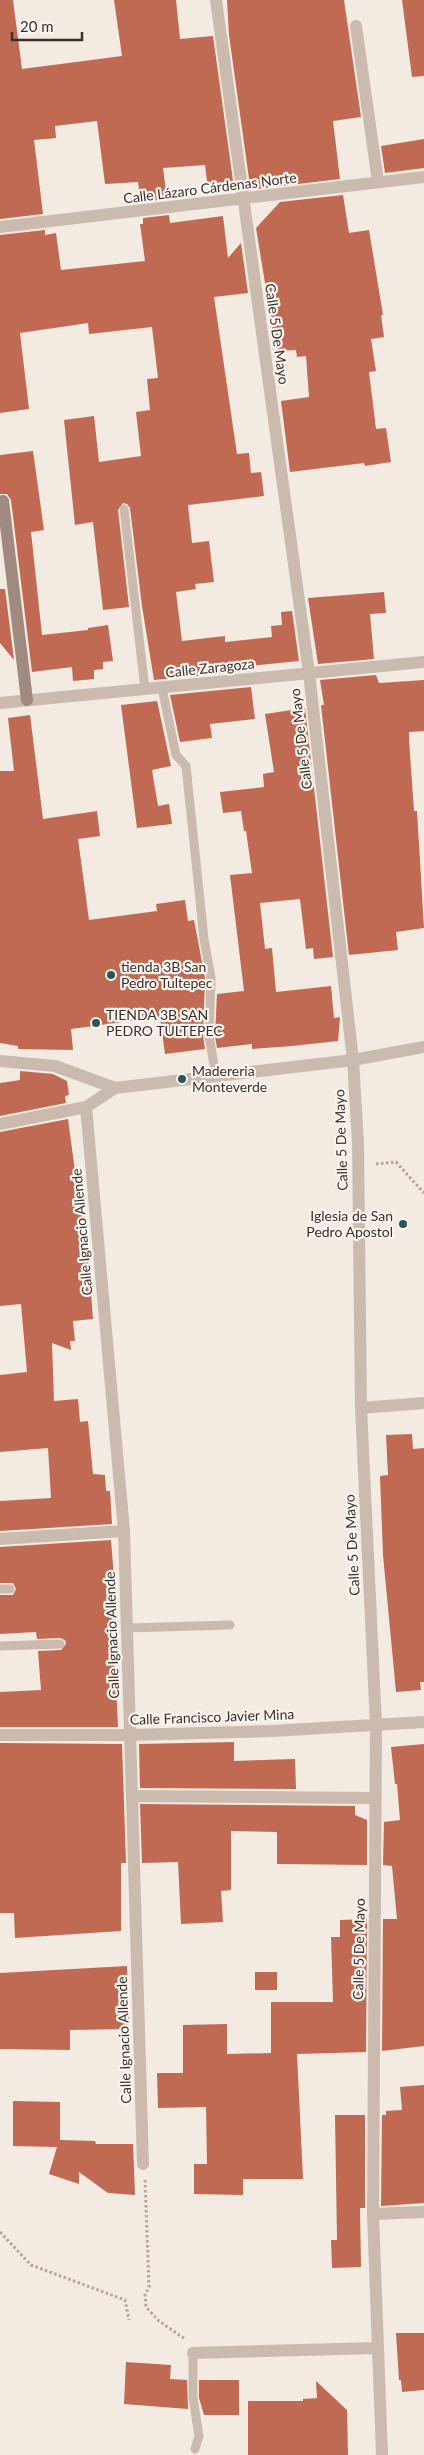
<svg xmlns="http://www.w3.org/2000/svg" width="424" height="2455" font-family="Lato,sans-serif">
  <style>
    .building { fill: #c06a53 }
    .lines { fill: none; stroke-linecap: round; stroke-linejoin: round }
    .path { stroke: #b7a498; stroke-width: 3; stroke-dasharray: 2.5 2.5; stroke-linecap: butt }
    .lane { stroke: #cbbaae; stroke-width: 9 }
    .street { stroke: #cbbaae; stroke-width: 12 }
    .secondary { stroke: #9e8a7f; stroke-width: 12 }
    .poi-dot { fill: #23575a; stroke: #faf4ef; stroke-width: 2 }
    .labels { text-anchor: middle; stroke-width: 4.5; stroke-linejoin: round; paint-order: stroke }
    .street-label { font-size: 14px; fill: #3a302c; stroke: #faf4ef }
    .poi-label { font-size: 14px; fill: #3a302c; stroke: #faf4ef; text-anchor: start }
  </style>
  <rect width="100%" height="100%" fill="#f3eae2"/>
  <path class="building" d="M 0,0 L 13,0 L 22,69 L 122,56 L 114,0 L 176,0 L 180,39 L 213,36 L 234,188 L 213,189 L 207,181 L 205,165 L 163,168 L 167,199 L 141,202 L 138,182 L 105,184 L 97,121 L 55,126 L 56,138 L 34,140 L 43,214 L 0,219 Z
    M 227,0 L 344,0 L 361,117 L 333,121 L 340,179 L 256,189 L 256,186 L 250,186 L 229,35 Z
    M 402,0 L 424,0 L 424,76 L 412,77 Z
    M 424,139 L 424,168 L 385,173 L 381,146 Z
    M 343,195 L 349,233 L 369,230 L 383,315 L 381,315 L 384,337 L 371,339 L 376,371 L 369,372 L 376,429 L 386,428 L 391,462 L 365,466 L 364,463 L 290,472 L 281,401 L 309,397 L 306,356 L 297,357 L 296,350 L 278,351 L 277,344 L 275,344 L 256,228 L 280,202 Z
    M 169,215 L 170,223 L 223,216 L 228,258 L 241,243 L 248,293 L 214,297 L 237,454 L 249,453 L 251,473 L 261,472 L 264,496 L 188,505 L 192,543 L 209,541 L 214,582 L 195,584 L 196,589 L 176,592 L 182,641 L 225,636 L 225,642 L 272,637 L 271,626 L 282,625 L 281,612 L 292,611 L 299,661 L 249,666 L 249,671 L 154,680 L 142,606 L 130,508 L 127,504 L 123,503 L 118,510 L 129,607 L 103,610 L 93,522 L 75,525 L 64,420 L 94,416 L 99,462 L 141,456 L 136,412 L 150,410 L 147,379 L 158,378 L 152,327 L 89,334 L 88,323 L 20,333 L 29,409 L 0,413 L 0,235 L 45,230 L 45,235 L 56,233 L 61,270 L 145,261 L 140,224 L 143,224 L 143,218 Z
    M 33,451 L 44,530 L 31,532 L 42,635 L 88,630 L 88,628 L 108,625 L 113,661 L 103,662 L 103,669 L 94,670 L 94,679 L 73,681 L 72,667 L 32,672 L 11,500 L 7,494 L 0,494 L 0,455 Z
    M 0,589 L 5,589 L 14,660 L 0,643 Z
    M 384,592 L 386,613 L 370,614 L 374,659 L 318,664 L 308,598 Z
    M 376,675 L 379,683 L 424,680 L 424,731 L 409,732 L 409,740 L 414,811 L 417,811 L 424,928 L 396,932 L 398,950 L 349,955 L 321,705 L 324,705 L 320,680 Z
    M 251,687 L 255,719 L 210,724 L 212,738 L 180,742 L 170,695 Z
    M 156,696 L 171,766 L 152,770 L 158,806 L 169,804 L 172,824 L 137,828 L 121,705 L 157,701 Z
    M 305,708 L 333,957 L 314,959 L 313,948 L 306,949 L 300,899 L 260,903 L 265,949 L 272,948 L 276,992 L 331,986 L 334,1018 L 340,1017 L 338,1041 L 292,1046 L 252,1049 L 252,1044 L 217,1048 L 215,1036 L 217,994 L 244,991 L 230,875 L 252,873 L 246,831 L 244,831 L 241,811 L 223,813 L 220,792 L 264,787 L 263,774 L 274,772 L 265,714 Z
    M 30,715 L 43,819 L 97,811 L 100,836 L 78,839 L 89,920 L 157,911 L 156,904 L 185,900 L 188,921 L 194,920 L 205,978 L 203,1036 L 205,1049 L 165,1054 L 160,1017 L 71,1029 L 73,1050 L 18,1049 L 18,1046 L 0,1043 L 0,771 L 14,771 L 8,718 Z
    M 20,1071 L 53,1074 L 67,1081 L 69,1095 L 65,1096 L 66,1103 L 0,1116 L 0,1083 L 20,1080 Z
    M 68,1119 L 76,1179 L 79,1178 L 81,1204 L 84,1203 L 93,1319 L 73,1321 L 75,1341 L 70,1341 L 71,1350 L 52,1343 L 54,1401 L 78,1399 L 80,1422 L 88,1421 L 93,1474 L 105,1475 L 106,1491 L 110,1491 L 112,1524 L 0,1531 L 0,1501 L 51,1498 L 48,1448 L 0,1452 L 0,1375 L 27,1372 L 21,1304 L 0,1306 L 0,1132 Z
    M 412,1434 L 413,1449 L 424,1448 L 424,1682 L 420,1682 L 421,1690 L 396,1692 L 383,1555 L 380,1476 L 388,1475 L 386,1435 Z
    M 111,1540 L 116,1602 L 112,1602 L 118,1727 L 0,1727 L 0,1692 L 41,1690 L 38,1651 L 61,1650 L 66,1644 L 65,1640 L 60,1638 L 37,1639 L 36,1632 L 0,1634 L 0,1595 L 13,1595 L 16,1589 L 13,1583 L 0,1583 L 0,1547 Z
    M 234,1742 L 234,1761 L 295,1759 L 296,1789 L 140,1788 L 139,1744 Z
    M 0,1743 L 122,1744 L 126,1863 L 121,1863 L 121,1931 L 15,1938 L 14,1913 L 0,1913 Z
    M 424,1744 L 424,2046 L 382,2051 L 383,1919 L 397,1919 L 392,1866 L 383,1865 L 384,1822 L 400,1820 L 397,1784 L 395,1784 L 391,1747 Z
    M 140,1804 L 355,1806 L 355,1815 L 367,1820 L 367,1865 L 277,1864 L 277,1832 L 231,1831 L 231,1890 L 221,1891 L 223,1922 L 181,1924 L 178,1862 L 142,1863 Z
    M 367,1919 L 366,2052 L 297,2054 L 303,2179 L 243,2179 L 243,2195 L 194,2194 L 194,2164 L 207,2164 L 206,2107 L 158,2108 L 157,2073 L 183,2073 L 183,2025 L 227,2024 L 227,2054 L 271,2053 L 271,2002 L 333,2002 L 331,1937 L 340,1937 L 340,1920 Z
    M 127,1966 L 129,2029 L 70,2030 L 70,2050 L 0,2049 L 0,1973 Z
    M 255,1972 L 277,1972 L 277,1990 L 255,1990 Z
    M 424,2085 L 424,2203 L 381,2206 L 382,2115 L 386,2115 L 386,2111 L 402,2110 L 400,2087 Z
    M 13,2101 L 60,2102 L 60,2140 L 95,2141 L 96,2144 L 133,2144 L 135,2195 L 108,2193 L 79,2172 L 79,2184 L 49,2174 L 57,2147 L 13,2146 Z
    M 335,2115 L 365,2115 L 365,2208 L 360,2208 L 361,2267 L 332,2268 L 331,2240 L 337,2240 Z
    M 396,2333 L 424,2333 L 424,2390 L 402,2392 L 401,2380 L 399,2380 Z
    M 126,2362 L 171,2365 L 170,2379 L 187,2380 L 188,2409 L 124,2404 Z
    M 199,2380 L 239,2380 L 239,2415 L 204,2415 L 199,2398 Z
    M 316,2381 L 347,2410 L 348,2455 L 248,2455 L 248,2401 L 303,2401 L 303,2399 L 317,2398 Z"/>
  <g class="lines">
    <path class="path" d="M 376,1164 L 396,1162 L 424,1193
      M 145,2180 L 149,2287 L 145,2295 L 146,2307 L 159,2321 L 185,2339
      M 0,2232 L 31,2265 L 125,2300 L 129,2320"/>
    <path class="lane" d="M 124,509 L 145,689
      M 162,688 L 176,755 L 186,766 L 204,939 L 211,978 L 209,1036 L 216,1076
      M 0,1589 L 10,1589
      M 128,1628 L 230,1625
      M 0,1646 L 60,1644
      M 193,2353 L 193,2398 L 199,2436 L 195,2449"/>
    <path class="street" d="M 216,0 L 309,673 L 353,1060 L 358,1143 L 361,1408 L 376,1725 L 373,2214 L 382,2455
      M 356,26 L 378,182
      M 0,227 L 424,177
      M 0,703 L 424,662
      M 0,1061 L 55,1066 L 115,1088
      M 86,1107 L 124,1531 L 143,2164
      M 0,1124 L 86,1107 L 115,1088 L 353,1060 L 424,1047
      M 361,1408 L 424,1403
      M 0,1539 L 124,1531
      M 0,1735 L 130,1735 L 272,1731 L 424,1722
      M 132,1796 L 376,1798
      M 373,2214 L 424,2212
      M 193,2353 L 377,2348"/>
    <path class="secondary" d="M 3,501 L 27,700"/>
  </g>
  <g class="poi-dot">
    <circle cx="111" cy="975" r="5"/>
    <circle cx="96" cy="1023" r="5"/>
    <circle cx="182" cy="1079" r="5"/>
    <circle cx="403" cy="1224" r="5"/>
  </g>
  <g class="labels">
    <g class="street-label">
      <text transform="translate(210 188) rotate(-7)" y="5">Calle Lázaro Cárdenas Norte</text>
      <text transform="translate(277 334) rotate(82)" y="5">Calle 5 De Mayo</text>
      <text transform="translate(210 668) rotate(-6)" y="5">Calle Zaragoza</text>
      <text transform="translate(301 739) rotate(-97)" y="5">Calle 5 De Mayo</text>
      <text transform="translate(341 1140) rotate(-92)" y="5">Calle 5 De Mayo</text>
      <text transform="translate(82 1232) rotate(-95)" y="5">Calle Ignacio Allende</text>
      <text transform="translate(352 1545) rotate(-93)" y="5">Calle 5 De Mayo</text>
      <text transform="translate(112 1635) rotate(-92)" y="5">Calle Ignacio Allende</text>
      <text transform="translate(212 1717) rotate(-2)" y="5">Calle Francisco Javier Mina</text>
      <text transform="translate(359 1949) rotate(-89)" y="5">Calle 5 De Mayo</text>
      <text transform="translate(124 2040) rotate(-92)" y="5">Calle Ignacio Allende</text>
    </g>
    <g class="poi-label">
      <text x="121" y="972">tienda 3B San<tspan x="121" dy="16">Pedro Tultepec</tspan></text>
      <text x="106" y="1020">TIENDA 3B SAN<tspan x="106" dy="16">PEDRO TULTEPEC</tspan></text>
      <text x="192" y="1076">Madereria<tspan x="192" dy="16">Monteverde</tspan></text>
      <text x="393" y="1221" text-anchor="end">Iglesia de San<tspan x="393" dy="16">Pedro Apostol</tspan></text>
    </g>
  </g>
  <path d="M12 32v8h70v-8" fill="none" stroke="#3a302c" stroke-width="2.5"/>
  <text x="20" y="32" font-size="15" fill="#3a302c" stroke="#faf4ef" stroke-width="4" paint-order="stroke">20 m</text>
</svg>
